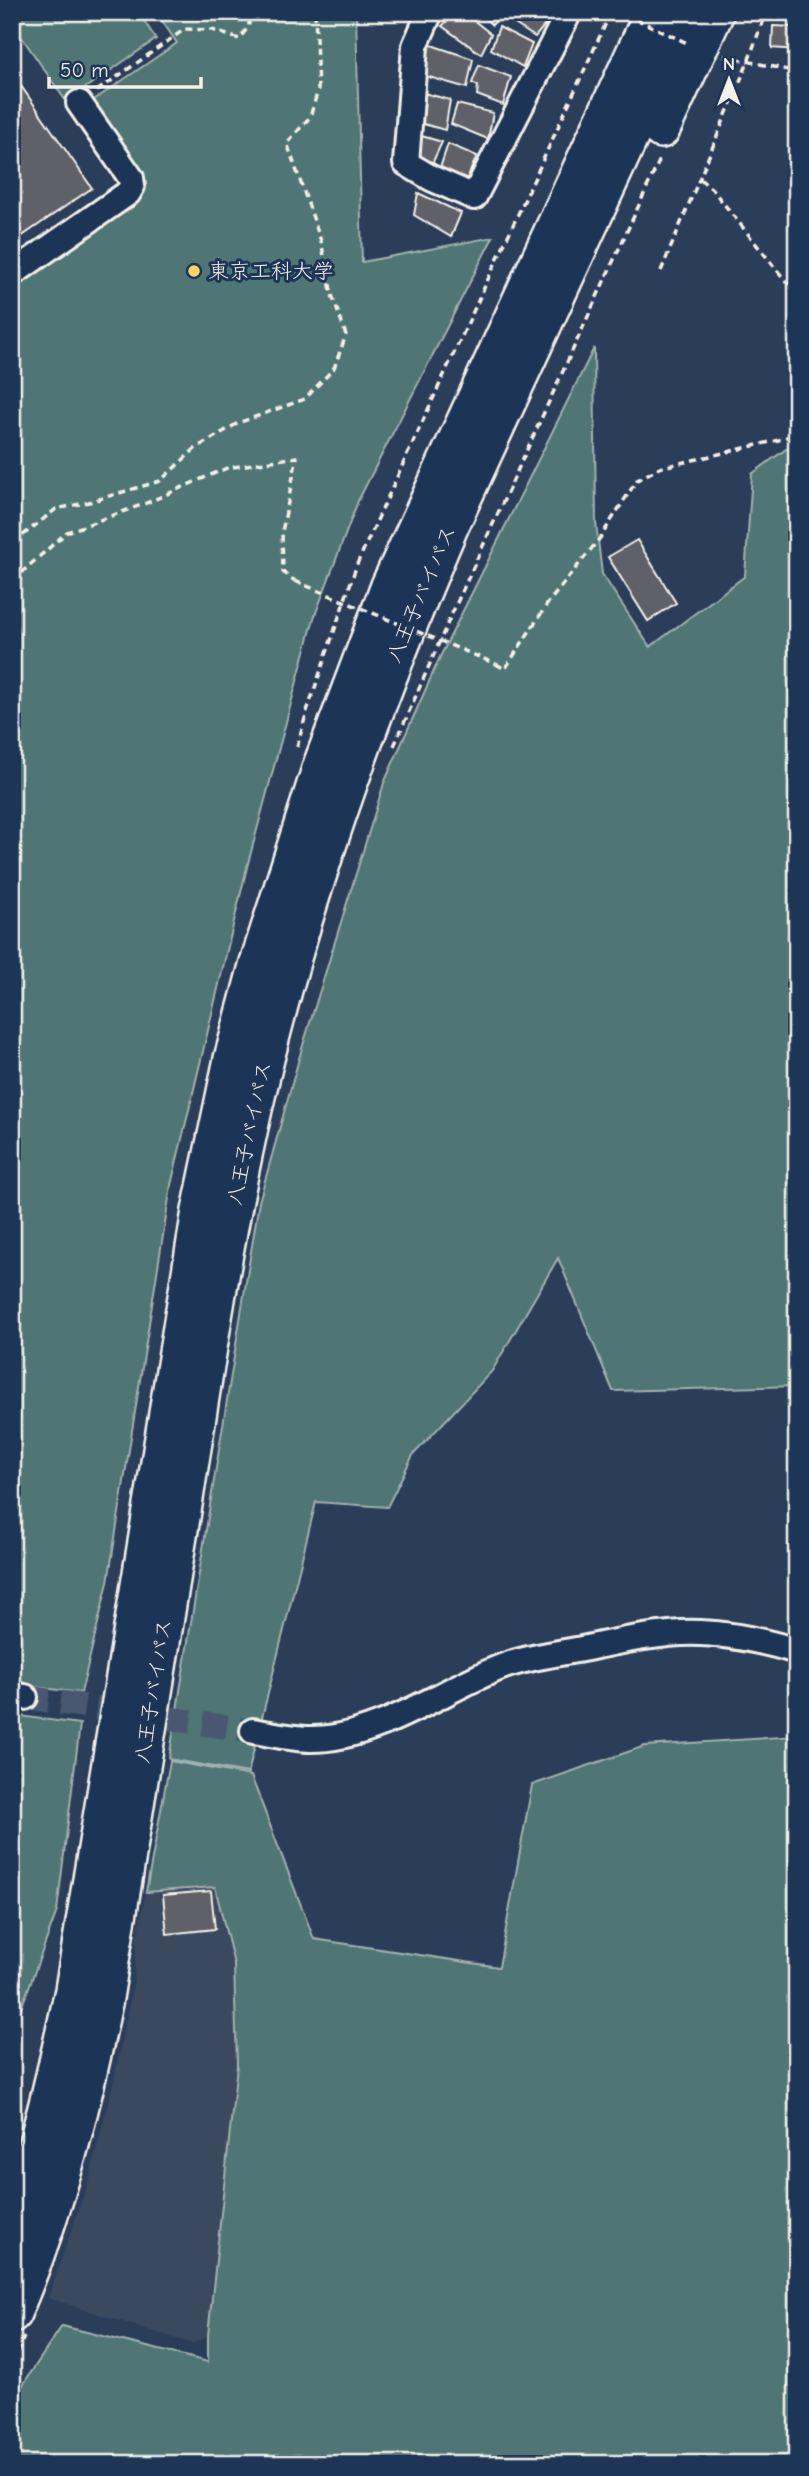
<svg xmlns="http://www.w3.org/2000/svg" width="809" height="2476" font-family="'Comic Neue','Klee One',sans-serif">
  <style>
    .built { fill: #3a485e }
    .green { fill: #507475; stroke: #a2b2ae; stroke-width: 2 }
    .building { fill: #5e6068; stroke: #f4f1e8; stroke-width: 2 }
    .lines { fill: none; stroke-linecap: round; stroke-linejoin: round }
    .minor-tunnel { stroke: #48596f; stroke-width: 24; stroke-dasharray: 24 12; stroke-linecap: butt }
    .minor-casing { stroke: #f4f1e8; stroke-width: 30 }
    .highway-casing { stroke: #f4f1e8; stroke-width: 42 }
    .path { stroke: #f4f1e8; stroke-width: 3.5; stroke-dasharray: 7 5; stroke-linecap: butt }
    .minor { stroke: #1d3557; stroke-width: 24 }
    .highway { stroke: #1d3557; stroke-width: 37 }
    .path-bridge { stroke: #f4f1e8; stroke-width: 3.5; stroke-dasharray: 7 5; stroke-linecap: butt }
    .poi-dot { fill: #ffd166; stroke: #1d3557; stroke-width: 2.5 }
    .labels { text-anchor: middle; stroke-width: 6; stroke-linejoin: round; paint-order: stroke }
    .poi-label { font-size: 21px; fill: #f4f1e8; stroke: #1d3557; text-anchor: start }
    .street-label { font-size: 21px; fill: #f4f1e8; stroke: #1d3557 }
  </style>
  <rect width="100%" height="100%" fill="#2a3e5a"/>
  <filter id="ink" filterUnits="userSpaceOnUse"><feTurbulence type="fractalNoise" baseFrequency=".0143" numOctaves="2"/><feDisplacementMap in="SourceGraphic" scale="14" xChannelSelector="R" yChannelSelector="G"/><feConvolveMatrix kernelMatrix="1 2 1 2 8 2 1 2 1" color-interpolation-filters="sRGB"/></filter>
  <g filter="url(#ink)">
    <path class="built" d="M 215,1887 L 234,1964 L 237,2065 L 208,2335 L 193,2344 L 48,2298 L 88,2183 L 113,2084 L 134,1979 L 137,1937 L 146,1892 Z"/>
    <path class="green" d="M 12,12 L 138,12 L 156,39 L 66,101 L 12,23 Z
      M 156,12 L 356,12 L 362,262 L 493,237 L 358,501 L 314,618 L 247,867 L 171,1185 L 108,1582 L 81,1693 L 12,1684 L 12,284 L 121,205 L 125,178 L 88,104 L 177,43 Z
      M 594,348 L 596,523 L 602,574 L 650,647 L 745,576 L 752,474 L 797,441 L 797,1386 L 613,1391 L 558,1258 L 492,1371 L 413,1455 L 387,1507 L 316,1502 L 248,1773 L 169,1759 L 259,1202 L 300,1055 L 384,783 L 440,657 Z
      M 12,1715 L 80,1724 L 57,1911 L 12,2033 Z
      M 797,1736 L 797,2464 L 12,2464 L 12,2401 L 62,2326 L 208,2362 L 208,2335 L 237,2065 L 234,1964 L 215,1887 L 146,1892 L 170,1761 L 251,1776 L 314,1939 L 499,1967 L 532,1785 L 645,1746 Z"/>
    <path class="building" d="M 456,12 L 463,12 L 491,34 L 481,54 L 442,26 Z
      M 478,12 L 504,12 L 492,25 Z
      M 513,12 L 540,12 L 549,20 L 535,37 L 507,19 Z
      M 773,26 L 797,27 L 797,50 L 772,48 Z
      M 499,27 L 532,44 L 523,67 L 491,49 Z
      M 428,44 L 473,59 L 467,88 L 422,75 Z
      M 479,65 L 511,77 L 503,105 L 477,95 L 478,86 L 472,83 Z
      M 12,73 L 92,188 L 12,243 Z
      M 420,92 L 450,100 L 445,130 L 416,122 Z
      M 457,104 L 493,113 L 488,139 L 451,124 Z
      M 415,134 L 442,142 L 431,166 L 411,154 Z
      M 448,144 L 477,156 L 466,181 L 439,171 Z
      M 418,193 L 461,213 L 451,237 L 414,215 Z
      M 637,540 L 676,603 L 648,621 L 608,557 Z
      M 211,1891 L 215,1929 L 167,1934 L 163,1895 Z"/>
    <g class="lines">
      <path class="minor-tunnel" d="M 25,1697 L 253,1731"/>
      <defs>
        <path id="minor" d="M 430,12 L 415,46 L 406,163 L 431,178 L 474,197 L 569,12
          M 12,274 L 128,193 L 132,186 L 131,178 L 79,103
          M 12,1695 L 25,1697
          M 253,1731 C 272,1734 292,1739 311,1739 C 379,1739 442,1689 504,1666 C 528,1657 556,1654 582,1649 C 615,1642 648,1635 681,1633 C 720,1631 760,1640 797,1651"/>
        <path id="highway" d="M 661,129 L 715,12
          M 12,2227 C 39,2149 57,2070 74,1990 L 201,1211 L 233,1059 L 258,966 L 323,763 L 390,586 L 654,12
          M 12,2313 C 56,2211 82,2106 104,1998 C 131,1827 159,1657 186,1486 C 208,1346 229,1205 263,1067 C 308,881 374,702 449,527 L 687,12"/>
      </defs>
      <use href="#minor" class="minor-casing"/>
      <use href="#highway" class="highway-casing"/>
      <path class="path" d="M 724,56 L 797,72
        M 97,91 L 185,29 L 212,30 L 239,39 L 249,26 L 249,12
        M 700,179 L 712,189 L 797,295
        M 661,271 L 748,62 L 766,12
        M 12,541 L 22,536 L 56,509 L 89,502 L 160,481 L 196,448 L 238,423 L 305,399 L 334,368 L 346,335 L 332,295 L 321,241 L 287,143 L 310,117 L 318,90 L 315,12
        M 12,581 L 67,532 L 144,504 L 227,468 L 297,457 L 282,532 L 283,572 L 295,581
        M 496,664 L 505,669 L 548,603 L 600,538 L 637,480 L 659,468 L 783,439 L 797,432
        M 394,746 L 449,620 L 661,157
        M 297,747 L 307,711 L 357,564 L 611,12
        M 12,2364 L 24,2337"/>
      <use href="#minor" class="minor"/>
      <use href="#highway" class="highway"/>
      <path class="path-bridge" d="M 636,19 L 687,43
        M 295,581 L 496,664"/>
    </g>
  </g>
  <circle class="poi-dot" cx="194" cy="271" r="7"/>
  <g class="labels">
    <g class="poi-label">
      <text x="208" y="278">東京工科大学</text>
    </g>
    <g class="street-label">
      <text transform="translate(421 594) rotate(-67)" y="7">八王子バイパス</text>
      <text transform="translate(249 1133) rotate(-78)" y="7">八王子バイパス</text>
      <text transform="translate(153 1691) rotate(-81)" y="7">八王子バイパス</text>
    </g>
  </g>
  <rect width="809" height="2476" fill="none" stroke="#1d3557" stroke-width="42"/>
  <rect x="21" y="21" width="767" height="2434" fill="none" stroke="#f4f1e8" stroke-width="2.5" filter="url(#ink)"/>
  <g transform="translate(729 80)" stroke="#1d3557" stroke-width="5" paint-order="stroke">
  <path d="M0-5L12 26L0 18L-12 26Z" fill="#f4f1e8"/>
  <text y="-10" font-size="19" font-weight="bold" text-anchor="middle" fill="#f4f1e8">N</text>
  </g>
  <path d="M49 77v10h152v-10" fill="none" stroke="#f4f1e8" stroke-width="3.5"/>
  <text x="60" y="77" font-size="21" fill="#f4f1e8" stroke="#1d3557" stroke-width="5" paint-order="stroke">50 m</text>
</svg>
